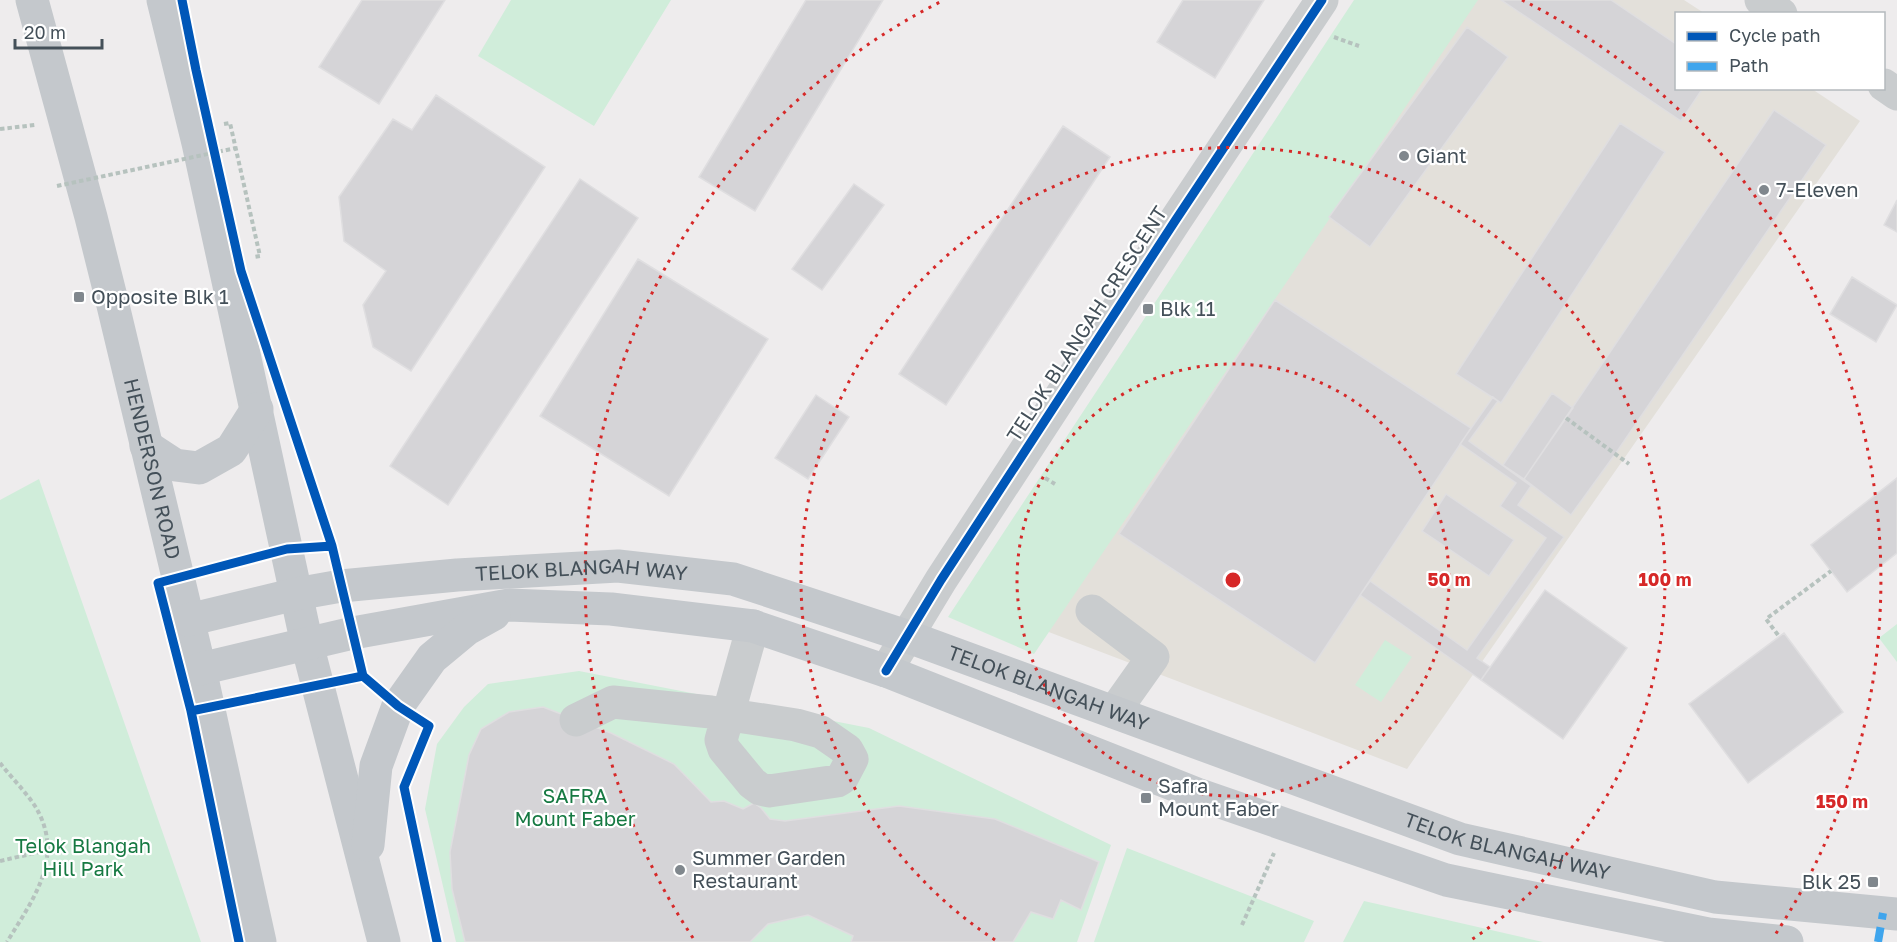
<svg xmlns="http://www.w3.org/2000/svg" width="1897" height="942" font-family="'Golos Text',sans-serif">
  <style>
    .commercial { fill: #e3e0da }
    .green { fill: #d0edda }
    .building { fill: #d5d4d7; stroke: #dfdee0; stroke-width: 1.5 }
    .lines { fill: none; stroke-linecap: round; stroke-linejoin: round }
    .path { stroke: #b6c2be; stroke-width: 4; stroke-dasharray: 4.5 3; stroke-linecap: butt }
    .minor { stroke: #c9ccce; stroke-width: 33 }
    .major { stroke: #c4c8cc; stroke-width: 33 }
    .path-bridge { stroke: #b6c2be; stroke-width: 4; stroke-dasharray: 4.5 3; stroke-linecap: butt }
    .quiet { stroke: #3fa5ed; stroke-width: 8; stroke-dasharray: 15 8; stroke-linecap: butt }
    .cycleway-casing { stroke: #fff; stroke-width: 13 }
    .cycleway { stroke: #0057b8; stroke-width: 9 }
    .ring { fill: none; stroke: #d62828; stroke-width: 3; stroke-dasharray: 3 6 }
    .poi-dot { fill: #80878d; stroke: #fff; stroke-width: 2 }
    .labels { text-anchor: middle; stroke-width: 4.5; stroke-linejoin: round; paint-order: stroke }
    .poi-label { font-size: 20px; fill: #445059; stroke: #fff; text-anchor: start }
    .street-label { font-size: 20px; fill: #445059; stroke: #fff }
    .park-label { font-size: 20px; fill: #167942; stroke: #fff }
    .centre { fill: #d62828; stroke: #fff; stroke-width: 3 }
    .ring-label { font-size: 18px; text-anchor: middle; font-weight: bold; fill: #d62828; stroke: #fff; stroke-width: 4.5; stroke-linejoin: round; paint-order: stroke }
  </style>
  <rect width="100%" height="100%" fill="#eeeced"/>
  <path class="commercial" d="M 1379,0 L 1684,0 L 1704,13 L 1676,14 L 1676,88 L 1812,89 L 1860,121 L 1407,769 L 981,606 Z"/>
  <path class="green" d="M 511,0 L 671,0 L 594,126 L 478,56 Z
    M 1354,0 L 1478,0 L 1034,654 L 948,617 Z
    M 39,479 L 201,942 L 0,942 L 0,500 Z
    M 1897,624 L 1897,662 L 1879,638 Z
    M 1385,640 L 1412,657 L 1381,702 L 1355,685 Z
    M 579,671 L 869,728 L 1111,845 L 1077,942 L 456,942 L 425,809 L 437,744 L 464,707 L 488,684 Z
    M 1127,848 L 1314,921 L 1304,942 L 1094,942 Z
    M 1364,901 L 1543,942 L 1343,942 Z"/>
  <path class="building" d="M 362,0 L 445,0 L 379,104 L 319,67 Z
    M 806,0 L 883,0 L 755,211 L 699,177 Z
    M 1183,0 L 1264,0 L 1215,78 L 1157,42 Z
    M 1501,0 L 1611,0 L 1676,44 L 1676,88 L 1703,88 L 1681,121 Z
    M 1467,27 L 1508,57 L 1370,247 L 1329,217 Z
    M 436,95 L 545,167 L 411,371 L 373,347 L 363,305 L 386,271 L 344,241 L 339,197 L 393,119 L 412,130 Z
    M 1774,110 L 1826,145 L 1616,453 L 1571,515 L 1524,479 Z
    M 1620,123 L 1665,152 L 1501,403 L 1456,374 Z
    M 1063,126 L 1110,157 L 946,405 L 899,374 Z
    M 580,179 L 638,218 L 448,505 L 390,466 Z
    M 854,184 L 884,205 L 822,290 L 792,269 Z
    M 1897,200 L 1897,232 L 1884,225 Z
    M 638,259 L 768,339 L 669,496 L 540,416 Z
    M 1852,277 L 1897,305 L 1876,342 L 1830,314 Z
    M 1275,300 L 1471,428 L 1315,663 L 1119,534 Z
    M 1552,393 L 1573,408 L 1524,479 L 1503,465 Z
    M 816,395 L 849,417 L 808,479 L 775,458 Z
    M 1493,397 L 1498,401 L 1469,441 L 1531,486 L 1518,505 L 1564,537 L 1477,658 L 1490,667 L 1481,680 L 1360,595 L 1370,581 L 1467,650 L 1546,538 L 1500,506 L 1516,483 L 1460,444 Z
    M 1897,478 L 1897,553 L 1847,592 L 1811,545 Z
    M 1446,494 L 1514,540 L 1489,576 L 1422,531 Z
    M 1545,590 L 1627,648 L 1563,739 L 1481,680 Z
    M 1784,633 L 1843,712 L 1748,783 L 1689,704 Z
    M 543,707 L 611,733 L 674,764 L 711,802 L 724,801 L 743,809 L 754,803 L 761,808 L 770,819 L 785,821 L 899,806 L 995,819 L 1099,862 L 1081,910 L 1061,900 L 1053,919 L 1031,912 L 1013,942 L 851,942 L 853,936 L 808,915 L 768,924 L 750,942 L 465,942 L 452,889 L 450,852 L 469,755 L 481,729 L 509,712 Z"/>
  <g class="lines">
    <path class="path" d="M 1334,37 L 1359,46
      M 224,124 L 230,123 L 260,256 L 254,257
      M 0,129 L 35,125
      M 1566,418 L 1629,464
      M 1045,478 L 1055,484
      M 1778,635 L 1766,619 L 1831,571
      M 0,763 C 11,777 25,791 35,806 C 66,857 33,899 7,942
      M 0,861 L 48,850
      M 1242,925 L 1274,853"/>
    <path class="minor" d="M 1761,0 L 1781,14
      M 1884,85 L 1897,94
      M 1092,611 L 1153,657 L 1114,712
      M 886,671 L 941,580 L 1175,221 L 1322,0
      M 576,720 L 613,702 L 711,712 L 796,725 L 821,732 L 847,750 L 852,759 L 842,778 L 837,781 L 769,791 L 760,789 L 752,783 L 724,749 L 721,740 L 753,626"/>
    <g class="major">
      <path id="s1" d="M 32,0 L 91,217 L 111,297 L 200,669 L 260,942"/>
      <path d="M 163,0 L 198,143 L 307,644 L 384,942"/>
      <path d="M 146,446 L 175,465 L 199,468 L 231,450 L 257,409"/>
      <path id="s2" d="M 188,620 L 296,594 L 341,586 L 457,575 L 618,566 L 733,579 L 906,636 L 1460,839 L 1715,897 L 1897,914"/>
      <path d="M 200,669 L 353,633 L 509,605 L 611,609 L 753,626 L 886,671 L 1197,794 L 1446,880 L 1708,934 L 1787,942"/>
      <path d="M 368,845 L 376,766 L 398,706 L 432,658 L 467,629 L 494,614"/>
    </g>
    <path class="path-bridge" d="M 57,186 L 236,148"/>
    <path class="quiet" d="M 1878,942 L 1883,913"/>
    <defs>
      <path id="cycleway" d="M 182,0 L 196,70 L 241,271 L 332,546 L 363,676 L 398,706 L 429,726 L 404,787 L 437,942
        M 886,671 L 941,580 L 1175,221 L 1322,0
        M 191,711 L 363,676
        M 239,942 L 191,711 L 158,583 L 287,549 L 332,546"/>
    </defs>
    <use href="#cycleway" class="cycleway-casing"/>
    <use href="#cycleway" class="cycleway"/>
  </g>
  <g class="ring">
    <circle cx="1233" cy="580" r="216"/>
    <path d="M995 940A432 432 0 1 1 1471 940"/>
    <path d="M693 938A648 648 0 0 1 944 0M1522 0A648 648 0 0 1 1773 938"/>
  </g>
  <g class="poi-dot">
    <circle cx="1404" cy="156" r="6"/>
    <circle cx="1764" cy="190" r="6"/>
    <rect x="73" y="291" width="12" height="12" rx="3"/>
    <rect x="1142" y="303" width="12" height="12" rx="3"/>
    <rect x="1140" y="792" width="12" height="12" rx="3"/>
    <circle cx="680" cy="870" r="6"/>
    <rect x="1867" y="876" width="12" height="12" rx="3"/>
  </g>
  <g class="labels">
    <g class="poi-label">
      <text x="1416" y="163">Giant</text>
      <text x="1776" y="197">7-Eleven</text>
      <text x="91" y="304">Opposite Blk 1</text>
      <text x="1160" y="316">Blk 11</text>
      <text x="1158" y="793">Safra<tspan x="1158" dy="23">Mount Faber</tspan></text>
      <text x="692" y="865">Summer Garden<tspan x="692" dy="23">Restaurant</tspan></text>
      <text x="1861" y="889" text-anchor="end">Blk 25</text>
    </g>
    <g class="street-label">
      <text transform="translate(1087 324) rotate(-57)" y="7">TELOK BLANGAH CRESCENT</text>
      <text dy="7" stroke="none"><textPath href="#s1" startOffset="484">HENDERSON ROAD</textPath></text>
      <text dy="7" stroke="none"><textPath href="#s2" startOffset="398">TELOK BLANGAH WAY</textPath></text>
      <text dy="7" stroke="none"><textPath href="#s2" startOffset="884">TELOK BLANGAH WAY</textPath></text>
      <text dy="7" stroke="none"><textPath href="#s2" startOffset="1370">TELOK BLANGAH WAY</textPath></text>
    </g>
    <g class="park-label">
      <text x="575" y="803">SAFRA<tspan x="575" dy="23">Mount Faber</tspan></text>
      <text x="83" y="853">Telok Blangah<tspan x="83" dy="23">Hill Park</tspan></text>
    </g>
  </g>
  <circle cx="1233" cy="580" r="9" class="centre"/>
  <g class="ring-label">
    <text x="1449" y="586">50 m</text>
    <text x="1665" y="586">100 m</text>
    <text x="1842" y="808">150 m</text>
  </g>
  <rect x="1675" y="12" width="210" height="78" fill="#ffffff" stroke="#b4b9bd" stroke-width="1.5"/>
  <rect x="1687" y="32" width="30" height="9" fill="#0057b8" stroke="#b4b9bd" stroke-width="1.5"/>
  <text x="1729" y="42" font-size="18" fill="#445059">Cycle path</text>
  <rect x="1687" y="62" width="30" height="9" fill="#3fa5ed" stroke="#b4b9bd" stroke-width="1.5"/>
  <text x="1729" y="72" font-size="18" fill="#445059">Path</text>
  <path d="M15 39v9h87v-9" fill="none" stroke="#445059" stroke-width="3"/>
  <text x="24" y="39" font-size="18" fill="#445059" stroke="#ffffff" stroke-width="4.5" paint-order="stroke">20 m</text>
</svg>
